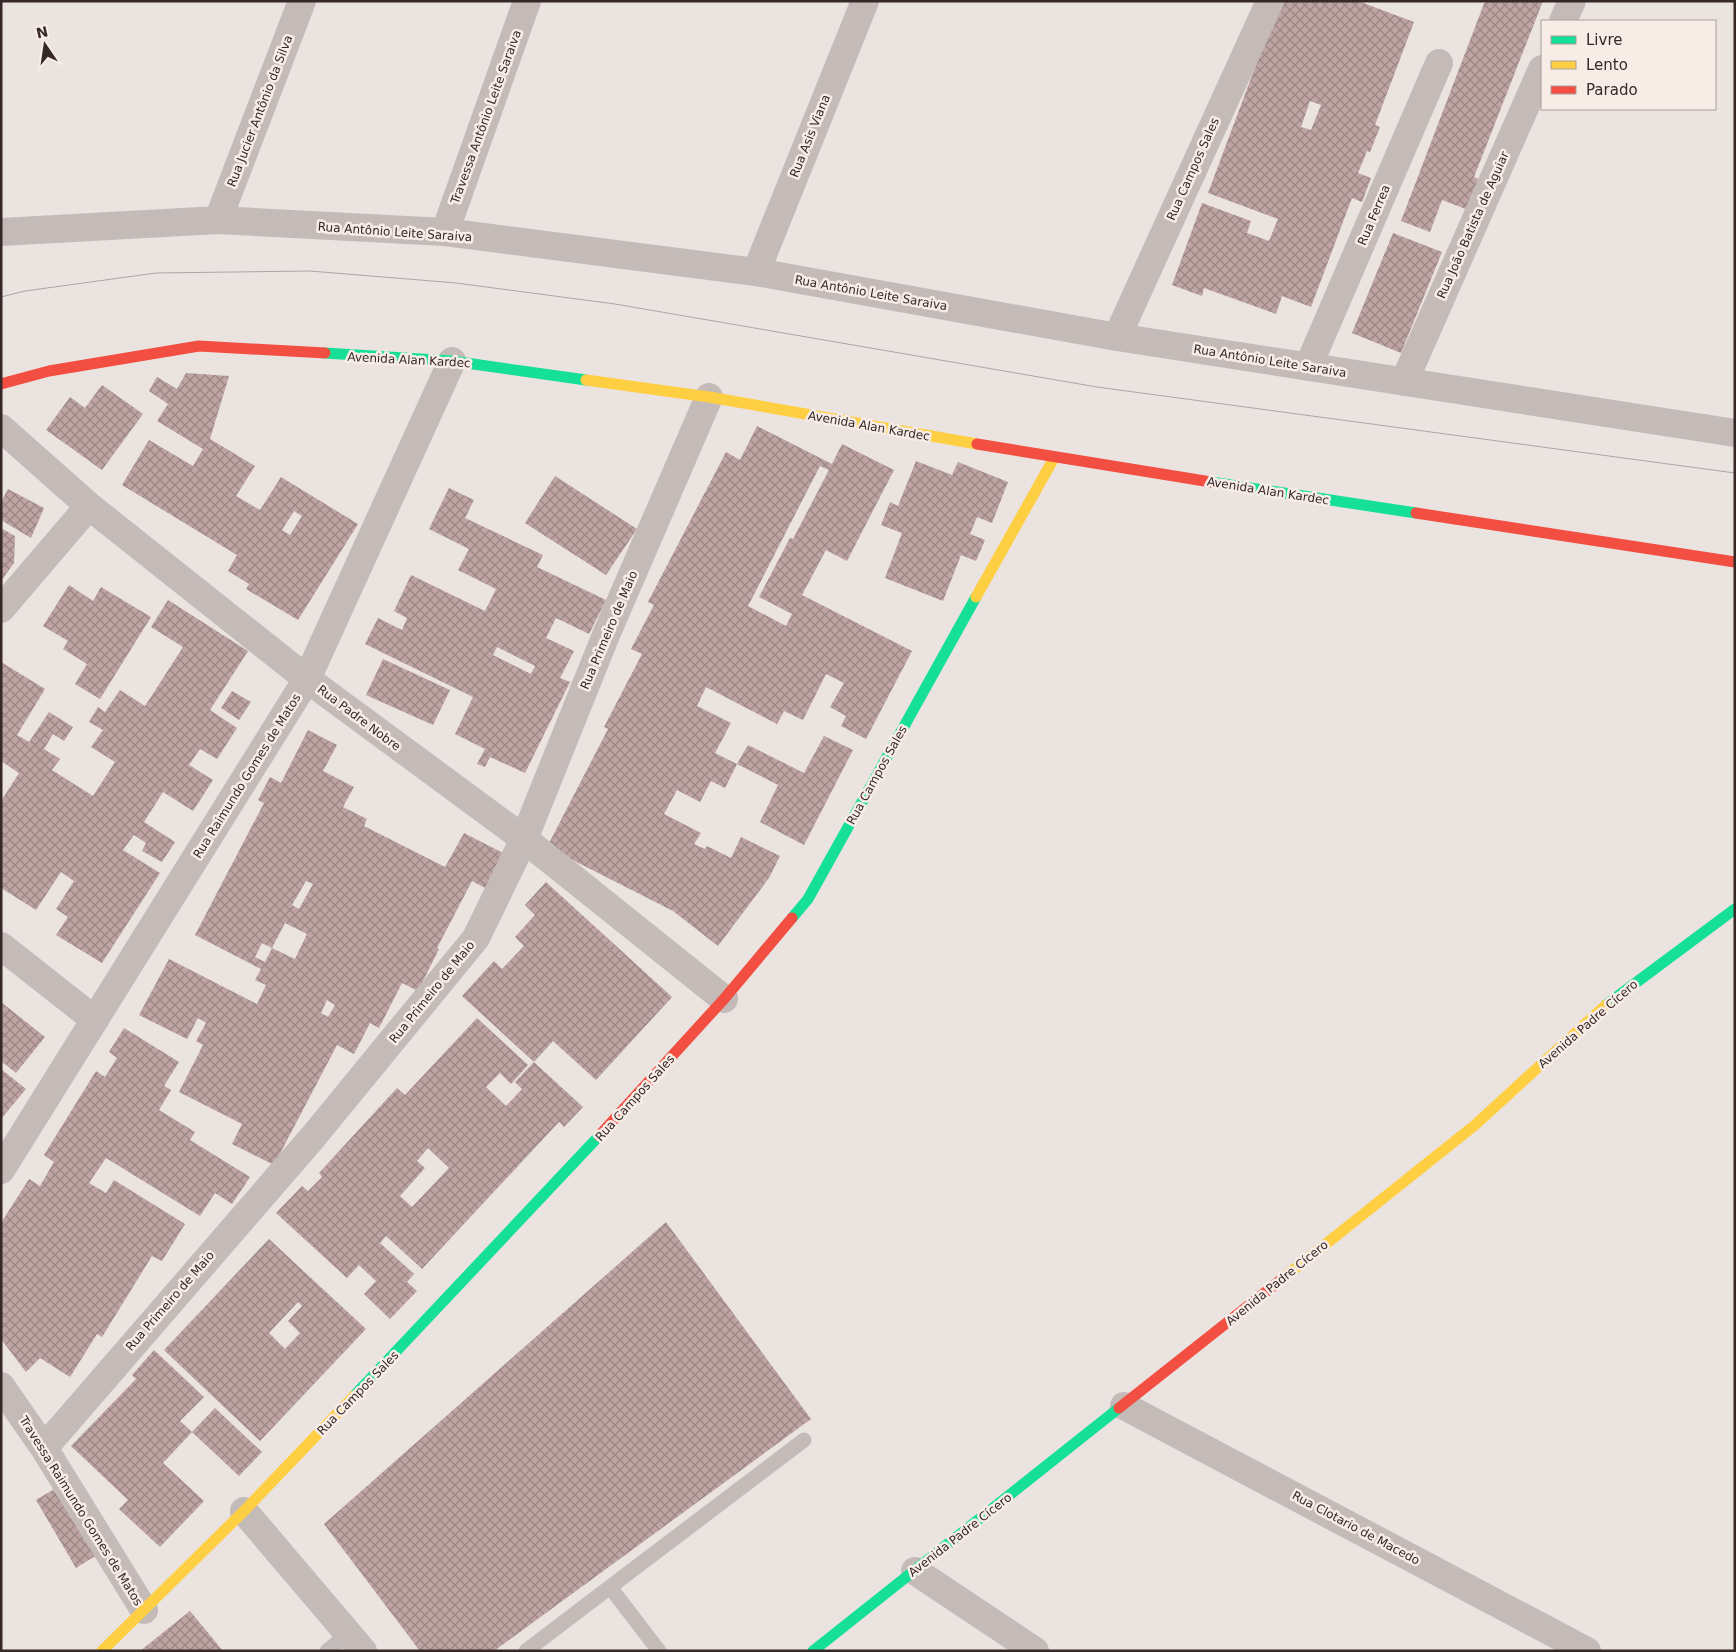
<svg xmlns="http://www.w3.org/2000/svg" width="1736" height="1652" font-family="'DejaVu Sans',sans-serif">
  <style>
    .building { fill: url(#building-cross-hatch); fill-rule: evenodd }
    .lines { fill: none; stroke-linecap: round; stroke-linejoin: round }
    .lane { stroke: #c4bbb9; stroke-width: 15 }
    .street { stroke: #c4bbb9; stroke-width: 28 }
    .fast { stroke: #16e098; stroke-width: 11 }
    .slow { stroke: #ffcf43; stroke-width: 11 }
    .jam { stroke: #f24e42; stroke-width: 11 }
    .tram { stroke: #aca5a3; stroke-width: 1 }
    .labels { text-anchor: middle; stroke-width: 5; stroke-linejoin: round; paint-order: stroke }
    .street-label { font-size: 12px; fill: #352827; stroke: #f8ece7 }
  </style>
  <defs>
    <pattern id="building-cross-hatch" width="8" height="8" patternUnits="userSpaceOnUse" patternTransform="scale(1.25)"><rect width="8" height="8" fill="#bea4a2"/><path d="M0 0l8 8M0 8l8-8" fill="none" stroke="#9b8684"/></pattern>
  </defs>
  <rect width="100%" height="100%" fill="#ebe3e0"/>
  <path class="building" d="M 1280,1 L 1358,1 L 1414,22 L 1375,125 L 1380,127 L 1370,152 L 1367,151 L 1358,173 L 1371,178 L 1362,202 L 1352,198 L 1311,307 L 1282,296 L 1276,314 L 1204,288 L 1202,296 L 1172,285 L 1202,203 L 1251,221 L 1247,233 L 1269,241 L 1278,219 L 1208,193 ZM 1310,101 L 1321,105 L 1311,130 L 1301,127 Z
    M 1485,1 L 1543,1 L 1474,177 L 1483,181 L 1471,211 L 1442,200 L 1430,232 L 1401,221 Z
    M 1393,233 L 1442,252 L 1401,353 L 1352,333 Z
    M 186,373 L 229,376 L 210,439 L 255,466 L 236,496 L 260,510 L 281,477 L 358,524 L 298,620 L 246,589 L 249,584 L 228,571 L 237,555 L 122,485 L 149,440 L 193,466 L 203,449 L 157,421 L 168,404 L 149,391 L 157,377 L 177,389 ZM 294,511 L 302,516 L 290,535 L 282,530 Z
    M 102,385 L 143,414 L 102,470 L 46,430 L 70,397 L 85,408 Z
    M 757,426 L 832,464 L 842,444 L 894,470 L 847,561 L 826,550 L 802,595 L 912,651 L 866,739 L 841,726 L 846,716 L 830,707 L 844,683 L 826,674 L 803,720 L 784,711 L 777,724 L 706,687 L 697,706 L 731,723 L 715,753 L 737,764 L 725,788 L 711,781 L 700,802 L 677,790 L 664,814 L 701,833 L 694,844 L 705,849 L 707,846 L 731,858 L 741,837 L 780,856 L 769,878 L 718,946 L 673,911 L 547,847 L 608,729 L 604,727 L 642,654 L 631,649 L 654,605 L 648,602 L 726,452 L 740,460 ZM 820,466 L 829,470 L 793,539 L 790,538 L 759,597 L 792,614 L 786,626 L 748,606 Z
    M 916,461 L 952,475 L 958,462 L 1008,482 L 992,523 L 977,517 L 970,534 L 985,540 L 976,561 L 961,555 L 943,601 L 885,578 L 902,533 L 881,525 L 890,502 L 898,506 Z
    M 555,476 L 637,529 L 606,575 L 525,523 Z
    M 449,488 L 474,500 L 465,518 L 543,555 L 537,567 L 606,600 L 589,634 L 556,618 L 546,638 L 574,651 L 560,678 L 570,682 L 525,773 L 490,757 L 485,767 L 477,764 L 485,749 L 455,734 L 473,697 L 365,644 L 378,618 L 402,630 L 407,618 L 394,611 L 411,575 L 485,611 L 496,589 L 458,570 L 469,549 L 429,529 ZM 497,647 L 535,666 L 531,674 L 493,655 Z
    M 8,489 L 44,508 L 31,538 L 1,520 L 1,502 Z
    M 1,528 L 15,536 L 14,563 L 1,581 Z
    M 69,585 L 93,601 L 101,587 L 151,617 L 100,699 L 75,684 L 87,664 L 63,649 L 68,641 L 43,626 Z
    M 168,600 L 248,651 L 210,710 L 237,728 L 217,759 L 200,749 L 189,765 L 213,780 L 193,811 L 163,792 L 144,822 L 175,842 L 162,862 L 142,851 L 146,843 L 134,835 L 123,850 L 160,873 L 102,963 L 56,935 L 68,917 L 56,909 L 74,881 L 61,872 L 36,910 L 1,888 L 1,801 L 19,773 L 1,761 L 1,662 L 45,689 L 17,735 L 29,742 L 49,712 L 73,727 L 64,741 L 53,734 L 44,749 L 60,759 L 52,770 L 93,796 L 115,762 L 91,747 L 103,730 L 89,722 L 98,707 L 105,712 L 120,690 L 145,706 L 183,647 L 151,627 Z
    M 383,659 L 450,690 L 433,725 L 366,695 Z
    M 232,691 L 251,702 L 239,720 L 221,708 Z
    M 308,730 L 337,745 L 323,771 L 354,787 L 343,807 L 367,819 L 364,826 L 445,867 L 464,833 L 505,854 L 487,889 L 472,881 L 437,948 L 439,949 L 418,991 L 402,983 L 379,1028 L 370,1023 L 354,1054 L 337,1045 L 274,1165 L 232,1144 L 242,1124 L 179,1092 L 203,1045 L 196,1041 L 206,1023 L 198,1018 L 187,1039 L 139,1015 L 169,959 L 257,1004 L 266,985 L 255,980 L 261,969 L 195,935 L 264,803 L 258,800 L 270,777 L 281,783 ZM 306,881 L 313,884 L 299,909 L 292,905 ZM 285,923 L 307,934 L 295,959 L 272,948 L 265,962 L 255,957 L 262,943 L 272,948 ZM 327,1000 L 335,1005 L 328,1017 L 321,1013 Z
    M 824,736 L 853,750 L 804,845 L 760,822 L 778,785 L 737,764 L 748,745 L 804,773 Z
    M 546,882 L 672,997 L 596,1080 L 553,1041 L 534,1062 L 462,996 L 494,961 L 502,969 L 524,946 L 515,937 L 535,915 L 525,905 Z
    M 1,1002 L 45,1037 L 16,1073 L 1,1061 Z
    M 477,1018 L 528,1065 L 511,1084 L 500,1073 L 486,1087 L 506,1106 L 522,1089 L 515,1082 L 534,1062 L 583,1107 L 564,1127 L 559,1122 L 422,1269 L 386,1236 L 380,1243 L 414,1274 L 407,1282 L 417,1291 L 390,1319 L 364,1294 L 376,1281 L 359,1265 L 347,1278 L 276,1213 L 302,1186 L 308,1191 L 322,1177 L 319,1173 L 397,1088 L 405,1095 ZM 428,1148 L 449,1168 L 412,1207 L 400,1196 L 425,1168 L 417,1161 Z
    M 124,1028 L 179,1062 L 164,1086 L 171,1090 L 159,1110 L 195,1132 L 190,1140 L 250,1177 L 232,1204 L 215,1193 L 200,1216 L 106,1158 L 89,1183 L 106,1193 L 114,1180 L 185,1224 L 162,1261 L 152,1256 L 102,1337 L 97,1334 L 70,1377 L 40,1358 L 26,1372 L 1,1339 L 1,1223 L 29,1179 L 40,1186 L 54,1162 L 44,1155 L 96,1071 L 105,1077 L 117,1058 L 109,1052 Z
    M 1,1069 L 26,1089 L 1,1119 Z
    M 666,1222 L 811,1419 L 494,1651 L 420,1651 L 324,1524 Z
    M 269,1239 L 366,1329 L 260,1441 L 164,1350 ZM 298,1302 L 302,1306 L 288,1321 L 300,1333 L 285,1349 L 269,1333 Z
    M 154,1350 L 204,1397 L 180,1421 L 192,1432 L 215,1408 L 262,1452 L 239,1476 L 192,1432 L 163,1463 L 204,1501 L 160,1547 L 119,1509 L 128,1500 L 71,1446 L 136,1379 L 132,1375 Z
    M 56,1488 L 97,1555 L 76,1568 L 36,1500 Z
    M 190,1611 L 223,1651 L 140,1651 Z"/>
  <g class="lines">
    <path class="lane" d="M 327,1651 L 349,1633
      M 526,1651 L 610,1587
      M 659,1651 L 610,1587 L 804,1440"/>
    <path class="street" d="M 1563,21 L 1572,1
      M 218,220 L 302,1
      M 1,232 L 218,220 L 445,232 L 756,272 L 1117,337 L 1735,433
      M 445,232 L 527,1
      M 756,272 L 865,1
      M 1117,337 L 1270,1
      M 1308,367 L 1439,63
      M 1404,382 L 1542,69
      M 1,428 L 89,506 L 307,679 L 524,839 L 724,999
      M 1,609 L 89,506
      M 1,946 L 95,1020
      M 1,1170 L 307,679 L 452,361
      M 1,1386 L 44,1448 L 144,1610
      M 1124,1406 L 1587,1651
      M 44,1448 L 313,1137 L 476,938 L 524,839 L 606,635 L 709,397
      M 244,1511 L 363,1651
      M 915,1571 L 1035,1651"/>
    <path class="fast" d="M 325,353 L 452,361 L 586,380
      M 1211,482 L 1416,513
      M 792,918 L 808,899 L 976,597
      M 1606,1005 L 1735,909
      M 354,1396 L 599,1136
      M 813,1651 L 1119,1408"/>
    <path class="slow" d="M 586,380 L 709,397 L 977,444
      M 976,597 L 1054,458
      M 1282,1279 L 1475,1125 L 1606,1005
      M 102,1651 L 244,1511 L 354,1396"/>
    <path class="jam" d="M 1,384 L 49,371 L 199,346 L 325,353
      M 977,444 L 1211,482
      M 1416,513 L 1735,562
      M 599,1136 L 724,999 L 792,918
      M 1119,1408 L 1282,1279"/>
    <path class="tram" d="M 1,297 L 25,291 L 156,273 L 310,271 L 456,283 L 615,304 L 1097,387 L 1735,473"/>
  </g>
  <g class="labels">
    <g class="street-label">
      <text transform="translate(260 111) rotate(-69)" y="4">Rua Jucier Antônio da Silva</text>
      <text transform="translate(486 117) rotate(-70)" y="4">Travessa Antônio Leite Saraiva</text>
      <text transform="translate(810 136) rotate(-68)" y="4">Rua Asis Viana</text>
      <text transform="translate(1193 169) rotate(-66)" y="4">Rua Campos Sales</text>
      <text transform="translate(1374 215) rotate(-67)" y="4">Rua Ferrea</text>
      <text transform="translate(1473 225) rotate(-66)" y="4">Rua João Batista de Aguiar</text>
      <text transform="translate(395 232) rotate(4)" y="4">Rua Antônio Leite Saraiva</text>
      <text transform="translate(871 293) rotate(10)" y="4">Rua Antônio Leite Saraiva</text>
      <text transform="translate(409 360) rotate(3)" y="4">Avenida Alan Kardec</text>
      <text transform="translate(1270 361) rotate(9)" y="4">Rua Antônio Leite Saraiva</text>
      <text transform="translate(869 426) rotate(10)" y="4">Avenida Alan Kardec</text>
      <text transform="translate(1268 491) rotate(9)" y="4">Avenida Alan Kardec</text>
      <text transform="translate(609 630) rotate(-67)" y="4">Rua Primeiro de Maio</text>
      <text transform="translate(359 718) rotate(37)" y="4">Rua Padre Nobre</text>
      <text transform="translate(877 775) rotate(-61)" y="4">Rua Campos Sales</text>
      <text transform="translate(247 776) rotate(-58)" y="4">Rua Raimundo Gomes de Matos</text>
      <text transform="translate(432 992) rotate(-51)" y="4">Rua Primeiro de Maio</text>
      <text transform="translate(1588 1024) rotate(-41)" y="4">Avenida Padre Cícero</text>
      <text transform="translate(635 1098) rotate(-48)" y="4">Rua Campos Sales</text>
      <text transform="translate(1277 1283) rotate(-39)" y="4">Avenida Padre Cícero</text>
      <text transform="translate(170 1301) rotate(-49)" y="4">Rua Primeiro de Maio</text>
      <text transform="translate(358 1393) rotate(-46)" y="4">Rua Campos Sales</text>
      <text transform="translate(81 1511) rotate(58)" y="4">Travessa Raimundo Gomes de Matos</text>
      <text transform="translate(1356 1528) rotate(28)" y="4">Rua Clotario de Macedo</text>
      <text transform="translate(960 1535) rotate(-38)" y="4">Avenida Padre Cícero</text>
    </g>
  </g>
  <rect width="1736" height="1652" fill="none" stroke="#352827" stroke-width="5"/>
  <rect x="1541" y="20" width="175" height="90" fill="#f8ece7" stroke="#aa9e9a"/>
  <rect x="1551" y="36" width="25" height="8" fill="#16e098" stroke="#aa9e9a"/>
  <text x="1586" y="45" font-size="15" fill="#352827">Livre</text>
  <rect x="1551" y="61" width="25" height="8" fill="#ffcf43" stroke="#aa9e9a"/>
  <text x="1586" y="70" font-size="15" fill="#352827">Lento</text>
  <rect x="1551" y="86" width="25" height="8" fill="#f24e42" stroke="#aa9e9a"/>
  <text x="1586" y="95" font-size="15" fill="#352827">Parado</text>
  <g transform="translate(45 45) rotate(347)" stroke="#f8ece7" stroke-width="4" paint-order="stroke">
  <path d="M0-4L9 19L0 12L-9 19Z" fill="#352827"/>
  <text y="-8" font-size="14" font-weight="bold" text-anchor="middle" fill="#352827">N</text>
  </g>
</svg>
